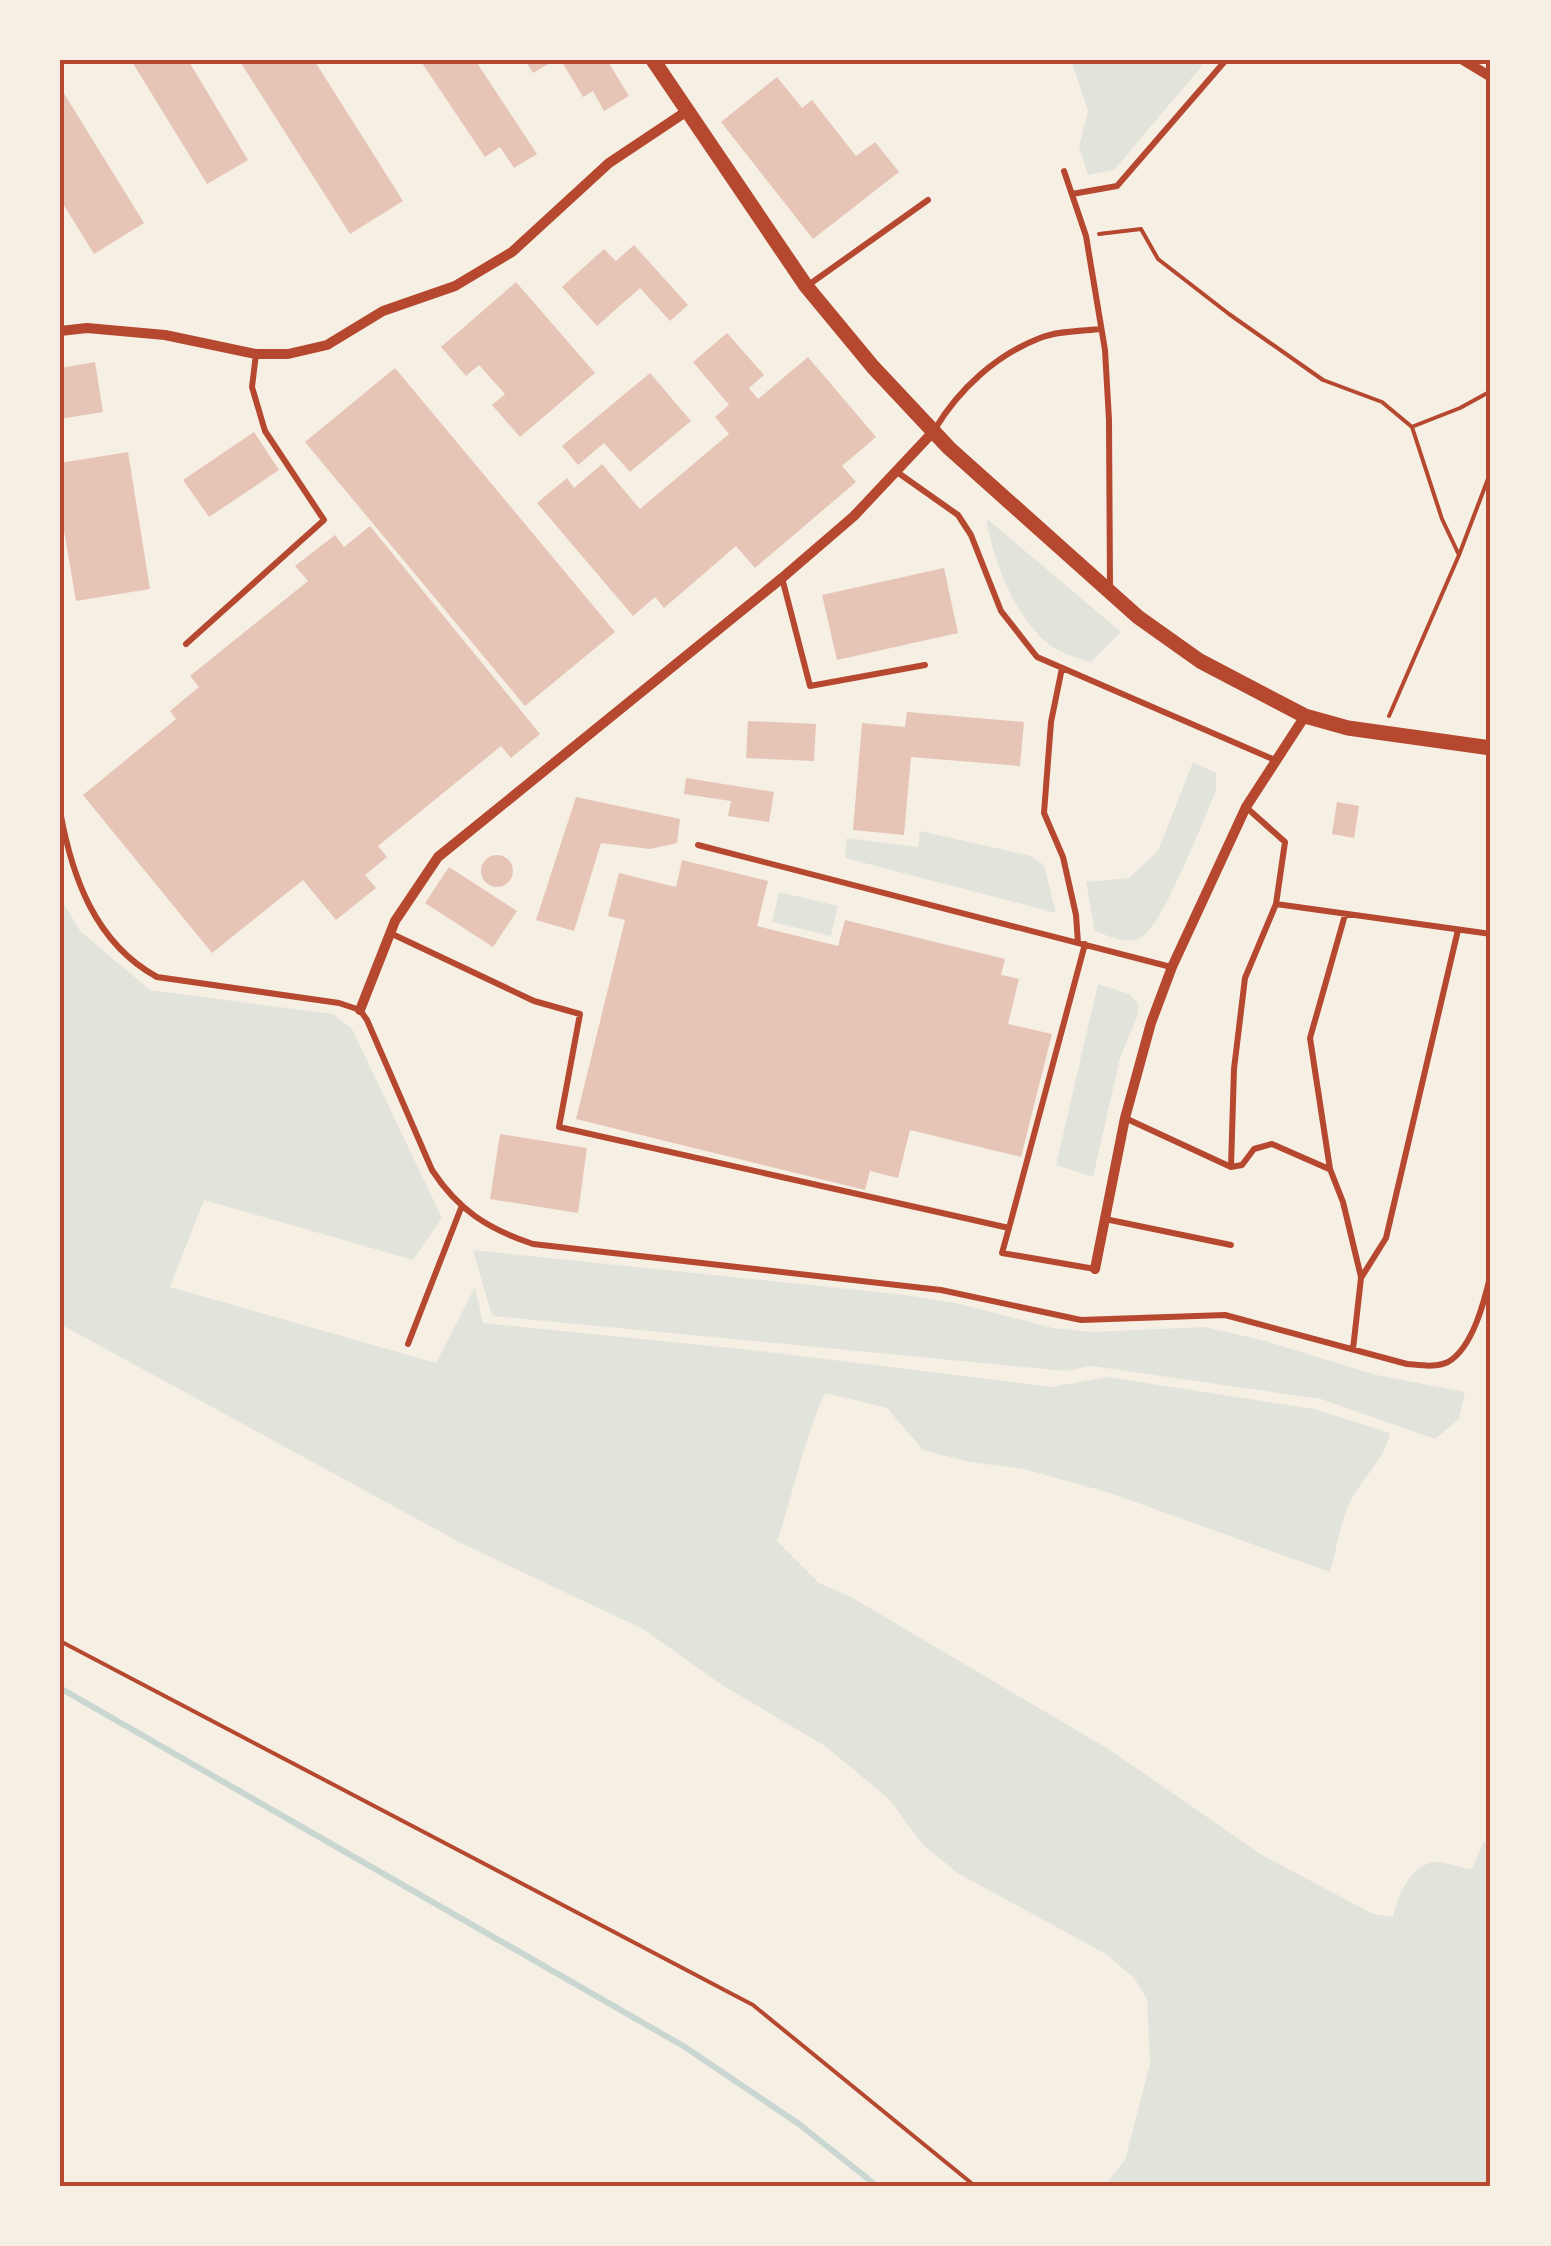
<svg xmlns="http://www.w3.org/2000/svg" width="1551" height="2246" font-family="'DejaVu Sans',sans-serif">
  <style>
    .green { fill: #e2e4dc }
    .lines { fill: none; stroke-linecap: round; stroke-linejoin: round }
    .stream { stroke: #c9d6d2; stroke-width: 6 }
    .building { fill: #e6c5b7 }
    .path { stroke: #b5482f; stroke-width: 4 }
    .service { stroke: #b5482f; stroke-width: 6 }
    .minor { stroke: #b5482f; stroke-width: 10 }
    .tertiary { stroke: #b5482f; stroke-width: 15 }
    .neatline { fill: none; stroke: #b5482f; stroke-width: 4 }
  </style>
  <rect width="100%" height="100%" fill="#f6efe4"/>
  <path class="green" d="M 1071,60 L 1207,60 L 1114,170 L 1088,175 L 1079,147 L 1088,111 Z
    M 986,518 L 1121,632 L 1090,663 C 1076,657 1058,652 1047,643 C 1012,611 994,563 986,518 Z
    M 1193,762 L 1216,773 L 1216,791 C 1204,818 1162,928 1140,938 C 1125,945 1109,936 1095,931 L 1086,882 L 1129,878 L 1158,851 Z
    M 920,831 L 1031,856 L 1044,865 L 1056,913 L 845,858 L 847,838 L 918,847 Z
    M 779,892 L 838,906 L 831,936 L 772,922 Z
    M 60,897 L 80,931 L 150,990 L 333,1014 L 352,1029 L 442,1218 L 413,1260 L 204,1200 L 170,1287 L 436,1363 L 475,1287 L 483,1323 L 751,1350 L 1052,1387 L 1108,1377 L 1314,1409 L 1390,1433 C 1384,1462 1358,1481 1347,1509 C 1339,1529 1336,1552 1330,1572 L 1110,1493 L 1024,1469 L 970,1462 L 923,1450 L 887,1408 L 825,1393 C 803,1441 794,1491 777,1541 L 819,1583 L 851,1597 L 1110,1750 L 1262,1855 L 1373,1914 L 1393,1917 C 1398,1895 1411,1862 1438,1862 C 1449,1863 1461,1868 1472,1869 L 1483,1843 L 1491,1842 L 1491,2186 L 1104,2186 L 1125,2160 L 1150,2064 L 1147,1999 L 1134,1978 L 1106,1954 L 959,1874 L 922,1844 L 889,1799 L 825,1746 L 722,1685 L 643,1629 L 461,1543 L 60,1324 Z
    M 1098,984 L 1129,994 L 1139,1005 L 1137,1017 L 1120,1058 L 1093,1177 L 1056,1165 Z
    M 473,1250 L 906,1295 L 960,1304 L 1053,1328 L 1092,1332 L 1204,1327 L 1262,1340 L 1376,1375 L 1465,1392 L 1459,1419 L 1435,1439 L 1321,1399 L 1092,1366 L 1066,1371 L 492,1316 Z"/>
  <g class="lines">
    <path class="stream" d="M 60,1688 L 685,2047 L 799,2124 L 877,2186"/>
  </g>
  <path class="building" d="M 131,60 L 188,60 L 248,160 L 207,184 Z
    M 239,60 L 314,60 L 403,201 L 350,234 Z
    M 420,60 L 475,60 L 537,154 L 514,168 L 500,147 L 485,157 Z
    M 525,60 L 555,60 L 533,73 Z
    M 561,60 L 607,60 L 629,96 L 604,111 L 593,91 L 583,97 Z
    M 777,77 L 802,108 L 812,100 L 856,156 L 875,142 L 899,172 L 813,239 L 721,122 Z
    M 60,87 L 144,223 L 94,254 L 60,199 Z
    M 634,245 L 688,305 L 670,321 L 640,288 L 597,326 L 562,287 L 604,249 L 616,261 Z
    M 516,282 L 595,373 L 520,437 L 492,405 L 505,394 L 479,365 L 466,376 L 441,347 Z
    M 727,333 L 764,375 L 749,388 L 758,399 L 808,357 L 876,437 L 842,466 L 856,482 L 755,568 L 736,546 L 664,608 L 655,597 L 633,616 L 537,503 L 567,478 L 574,488 L 602,464 L 640,509 L 729,434 L 715,417 L 729,405 L 693,362 Z
    M 95,362 L 103,412 L 60,419 L 60,368 Z
    M 395,368 L 615,632 L 525,706 L 305,442 Z
    M 650,373 L 691,421 L 630,472 L 604,443 L 578,465 L 562,446 Z
    M 254,432 L 279,470 L 209,517 L 183,480 Z
    M 128,452 L 150,589 L 76,601 L 60,507 L 60,463 Z
    M 370,526 L 540,734 L 511,758 L 501,746 L 378,846 L 387,857 L 365,875 L 376,888 L 336,920 L 303,880 L 212,953 L 83,795 L 176,719 L 170,711 L 199,687 L 190,676 L 308,581 L 295,566 L 335,535 L 344,547 Z
    M 944,568 L 958,633 L 837,660 L 822,595 Z
    M 907,712 L 1024,722 L 1020,766 L 911,757 L 904,835 L 853,830 L 862,723 L 905,727 Z
    M 748,721 L 816,724 L 814,761 L 746,758 Z
    M 686,778 L 774,792 L 769,822 L 728,816 L 731,801 L 684,794 Z
    M 576,797 L 680,819 L 677,843 L 650,849 L 601,843 L 574,931 L 536,920 Z
    M 1337,802 L 1359,806 L 1354,838 L 1332,834 Z
    M481 871a16 16 0 1 1 32 0a16 16 0 1 1-32 0Z
    M 682,860 L 768,881 L 757,926 L 838,946 L 845,920 L 1005,959 L 1001,975 L 1019,979 L 1008,1024 L 1052,1034 L 1021,1157 L 910,1130 L 898,1178 L 870,1171 L 865,1190 L 576,1119 L 625,920 L 608,916 L 619,873 L 676,887 Z
    M 449,867 L 517,911 L 493,947 L 425,903 Z
    M 500,1134 L 587,1148 L 578,1213 L 490,1199 Z"/>
  <g class="lines">
    <path class="path" d="M 1099,234 L 1141,229 L 1158,259 L 1229,314 L 1323,380 L 1382,402 L 1412,427 L 1442,519 L 1459,555
      M 1414,426 L 1460,408 L 1491,391
      M 1389,716 L 1459,555 L 1491,471
      M 60,1641 L 753,2005 L 975,2186"/>
    <path class="service" d="M 1064,171 L 1086,236 L 1105,350 L 1109,420 L 1110,588
      M 1072,194 L 1117,186 L 1226,60
      M 807,286 L 928,200
      M 935,429 C 959,389 996,355 1040,338 C 1057,331 1082,331 1101,329
      M 897,472 L 958,515 L 971,535 L 1001,611 L 1037,657 L 1275,760
      M 782,578 L 810,686 L 925,665
      M 186,644 L 324,520 L 265,431 L 252,387 L 256,354
      M 1062,668 L 1051,722 L 1044,813 L 1063,857 L 1076,915 L 1078,943
      M 60,811 C 72,877 95,943 157,977 L 339,1003 L 360,1010 L 367,1020 L 432,1170 C 458,1210 488,1229 533,1244 L 941,1290 L 1081,1320 L 1225,1315 L 1407,1364 C 1420,1365 1436,1368 1448,1362 C 1473,1348 1485,1299 1491,1273
      M 698,845 L 1171,967
      M 1276,904 L 1491,934
      M 1345,915 L 1310,1038 L 1330,1169 L 1343,1202 L 1361,1277
      M 390,933 L 534,1001 L 580,1014 L 559,1127 L 1009,1228 L 1002,1253 L 1095,1269
      M 1125,1118 L 1231,1167 L 1242,1165 L 1254,1149 L 1272,1144 L 1329,1169
      M 1231,1167 L 1234,1069 L 1245,978 L 1276,904 L 1285,842 L 1247,808
      M 1105,1219 L 1231,1245
      M 1009,1228 L 1085,944
      M 408,1344 L 461,1208
      M 1353,1349 L 1361,1278 L 1386,1238 L 1458,930"/>
    <path class="minor" d="M 1463,60 L 1491,77
      M 60,331 L 87,328 L 165,335 L 256,354 L 288,354 L 327,345 L 383,311 L 455,286 L 512,252 L 609,163 L 687,111
      M 360,1010 L 395,921 L 438,857 L 782,578 L 854,516 L 933,432
      M 1095,1269 L 1125,1118 L 1151,1023 L 1172,967 L 1246,807 L 1305,716"/>
    <path class="tertiary" d="M 653,60 L 806,286 L 873,367 L 949,448 L 1138,617 L 1200,661 L 1305,716 L 1348,728 L 1491,748"/>
  </g>
  <rect width="1551" height="2246" fill="none" stroke="#f6efe4" stroke-width="125"/>
  <rect x="62" y="62" width="1426" height="2122" class="neatline"/>
</svg>
